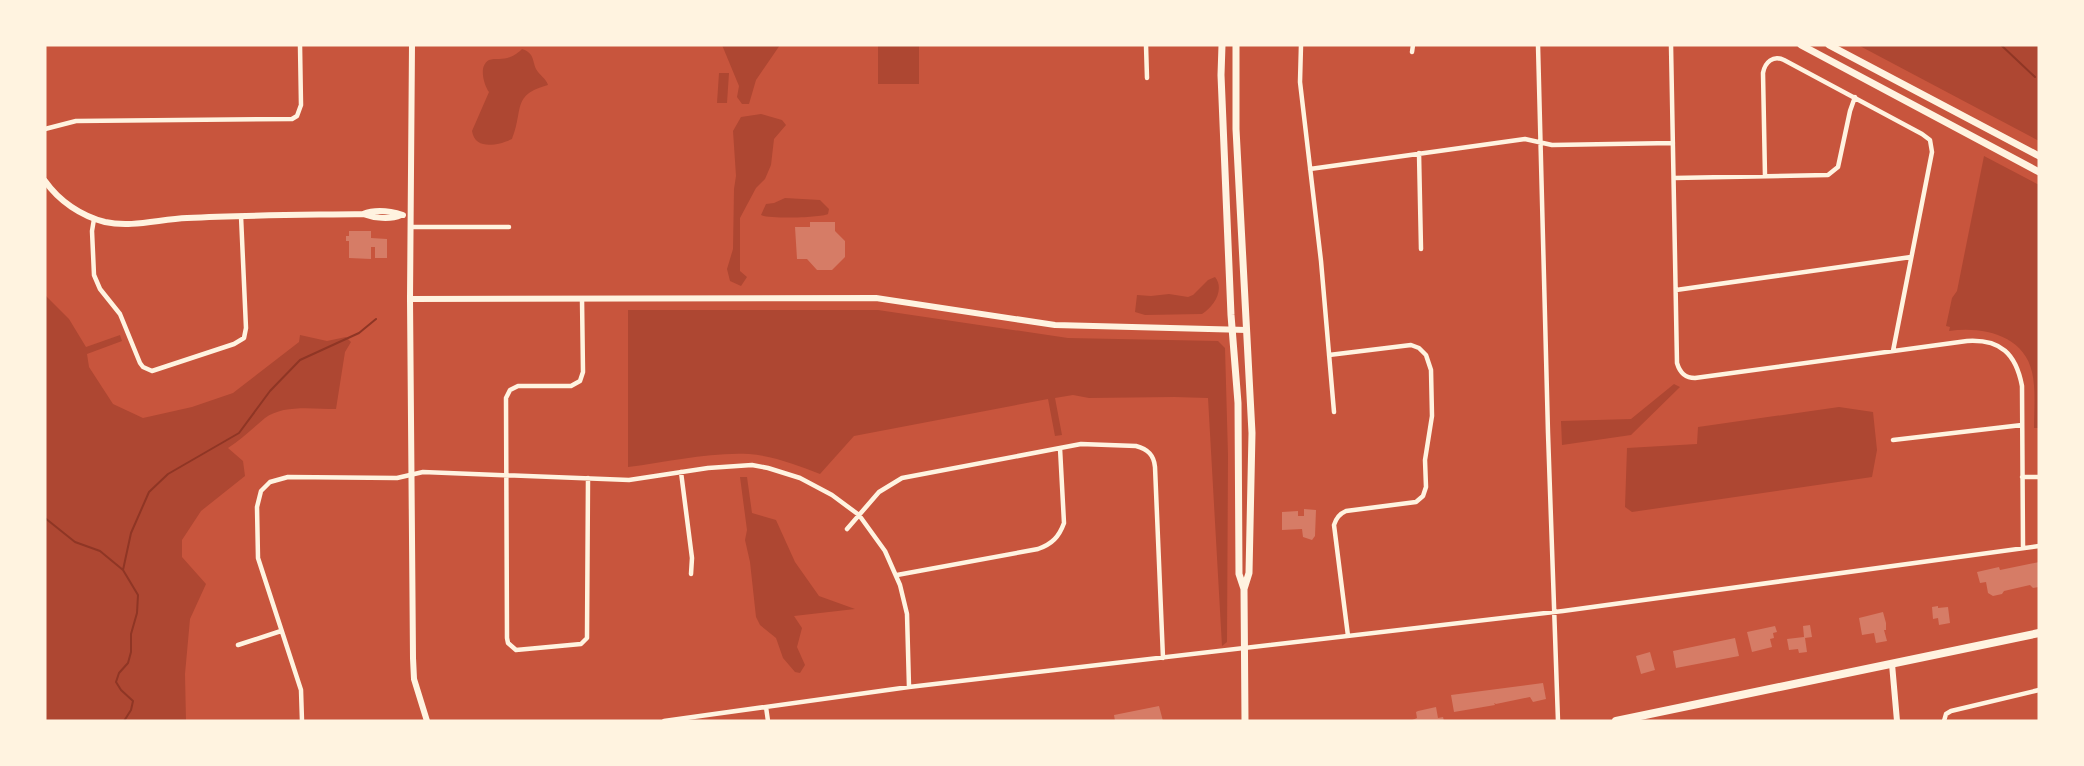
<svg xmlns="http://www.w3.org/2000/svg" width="2084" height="766" font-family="'Source Sans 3',sans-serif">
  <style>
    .green { fill: #ae4732 }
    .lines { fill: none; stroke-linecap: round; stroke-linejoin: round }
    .stream { stroke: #8f3625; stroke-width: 2 }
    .building { fill: #d67c66 }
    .minor { stroke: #fff3e0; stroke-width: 4.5 }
    .tertiary { stroke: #fff3e0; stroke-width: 6 }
    .secondary { stroke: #fff3e0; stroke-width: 7 }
    .primary { stroke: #fff3e0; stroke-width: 8 }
  </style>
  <rect width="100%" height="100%" fill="#c8553d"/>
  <path class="green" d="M 722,45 L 780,45 L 756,80 L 749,104 L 742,104 L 737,97 L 739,86 Z
    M 878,45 L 919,45 L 919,84 L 878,84 Z
    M 1858,45 L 2039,45 L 2039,141 Z
    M 522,49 C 534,53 532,59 536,69 C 539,75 546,78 548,85 C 511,95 524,110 512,139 C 499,145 475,151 472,131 L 489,92 C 484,85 478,66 489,60 C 495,58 503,60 510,57 C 514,56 519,52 522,49 Z
    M 719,73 L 729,73 L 727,103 L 717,103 Z
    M 761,114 L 782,120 L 786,125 L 774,139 L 771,165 L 765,179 L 756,188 L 740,218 L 740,271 L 747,277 L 741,286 L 730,281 L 727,269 L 733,249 L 734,189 L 736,176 L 733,131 L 741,117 Z
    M 1984,156 L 2039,185 L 2039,428 L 2034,428 C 2034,410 2036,389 2032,372 C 2024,335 1982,326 1949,331 L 1950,327 L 1946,326 L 1952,298 L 1957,291 Z
    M 785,198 L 820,200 L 829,209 L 828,214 C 820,218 768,219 761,215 L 766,204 L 774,203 Z
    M 1215,277 C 1225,289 1214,307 1202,314 L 1145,315 L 1135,312 L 1137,295 L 1151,296 L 1169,294 L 1188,297 L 1193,295 L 1208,280 Z
    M 45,295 L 69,319 L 86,347 L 120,335 L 122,341 L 87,354 L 89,367 L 113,404 L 143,418 L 192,407 L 233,393 L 299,342 L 300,335 L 327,341 L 346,337 L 351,342 L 345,352 L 336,409 C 315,409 283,404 265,418 C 253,428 242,439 228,448 L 243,461 L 245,476 L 201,511 L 182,540 L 182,557 L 206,584 L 190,619 L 185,674 L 186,721 L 45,721 Z
    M 628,310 L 878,310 L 1068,338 L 1218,341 L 1225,348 L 1228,455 L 1227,642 L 1222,646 L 1208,398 L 1174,397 L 1089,398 L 1073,395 L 1055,398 L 1062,435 L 1055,436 L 1048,399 L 854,436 L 820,474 C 797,465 774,456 749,454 C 709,452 668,462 628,467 Z
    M 1674,384 L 1680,387 L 1631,435 L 1562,445 L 1561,421 L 1631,419 Z
    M 1839,407 L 1873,412 L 1877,450 L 1872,477 L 1632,512 L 1625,507 L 1627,448 L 1697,444 L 1698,427 Z
    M 740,477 L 747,477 L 752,513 L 776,520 L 795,562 L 819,596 L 855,609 L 794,616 L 802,628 L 797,647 L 805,665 L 800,673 L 795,672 L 783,658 L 776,638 L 760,625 L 756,617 L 750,562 L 745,540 L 747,530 Z"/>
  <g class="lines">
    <path class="stream" d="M 2001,45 L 2035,77
      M 45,518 L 75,542 L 100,551 L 123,570 L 138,595 L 137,613 L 131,634 L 131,652 L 128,663 L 119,673 L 116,682 L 121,690 L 133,701 L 131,710 L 124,721
      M 123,570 L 131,533 L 149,492 L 168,474 L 239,433 L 270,391 L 300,360 L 359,333 L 376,319"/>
  </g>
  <path class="building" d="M 810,222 L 835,222 L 835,231 L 845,241 L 845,257 L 832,270 L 817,270 L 807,259 L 797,259 L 795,227 L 810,227 Z
    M 349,231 L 371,231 L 371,238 L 387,239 L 387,258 L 375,258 L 375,247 L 371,247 L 371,259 L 349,258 L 349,241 L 346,241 L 346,236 L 349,236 Z
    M 1304,509 L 1316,510 L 1315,536 L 1312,540 L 1303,537 L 1302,529 L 1282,530 L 1282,512 L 1298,511 L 1298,516 L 1304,516 Z
    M 2039,562 L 2039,587 L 2033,588 L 2030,585 L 2004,591 L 2002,594 L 1993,596 L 1988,593 L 1986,582 L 1980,583 L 1977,572 L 1999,567 L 2000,570 Z
    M 1938,606 L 1938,608 L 1948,607 L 1950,623 L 1939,625 L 1938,618 L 1933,619 L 1932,607 Z
    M 1883,612 L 1886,623 L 1886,630 L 1884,630 L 1887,641 L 1876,643 L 1874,633 L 1862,635 L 1859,618 Z
    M 1810,625 L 1812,637 L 1805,638 L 1807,652 L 1799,653 L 1798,649 L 1789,650 L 1787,639 L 1804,637 L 1803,626 Z
    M 1775,626 L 1777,632 L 1773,633 L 1774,638 L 1770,639 L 1772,647 L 1752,652 L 1747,632 Z
    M 1735,638 L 1739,656 L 1676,668 L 1673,651 Z
    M 1650,652 L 1655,670 L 1641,674 L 1636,656 Z
    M 1543,683 L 1546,699 L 1533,702 L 1530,697 L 1496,704 L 1494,703 L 1495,705 L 1454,712 L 1451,695 Z
    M 1159,706 L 1163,721 L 1115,721 L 1114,715 Z
    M 1436,707 L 1438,718 L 1443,717 L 1444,721 L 1410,721 L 1417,718 L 1416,712 L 1418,711 Z"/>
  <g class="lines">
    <path class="minor" d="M 1146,45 L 1147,78
      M 1301,45 L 1300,82 L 1321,261 L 1334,412
      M 1538,45 L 1548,433 L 1558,721
      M 1671,45 L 1677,363 C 1680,373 1685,378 1695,378 L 1967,341 C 2001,339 2016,354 2022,386 L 2023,548
      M 1412,52 L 1413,45
      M 45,129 L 76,121 L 292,119 L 297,116 L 301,105 L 300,45
      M 1419,153 L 1421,249
      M 1310,169 L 1525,139 L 1552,145 L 1673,143
      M 1765,176 L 1763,73 C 1765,62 1773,55 1784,60 L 1922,134 L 1930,140 L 1932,152 L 1893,351
      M 1674,178 L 1828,175 L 1838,167 L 1850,111 L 1855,97
      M 94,219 L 92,231 L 94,275 L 100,289 L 120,314 L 140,363 L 143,367 L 152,371 L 234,344 L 244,338 L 246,328 L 241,216
      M 411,227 L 509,227
      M 1676,290 L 1911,257
      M 582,299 L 583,372 L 580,381 L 571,386 L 518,386 L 510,390 L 506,398 L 507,638 L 508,643 L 516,650 L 581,644 L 587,638 L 588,478
      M 1329,355 L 1411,345 L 1419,348 L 1426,355 L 1431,370 L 1432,416 L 1425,460 L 1426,487 L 1423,496 L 1416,502 L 1346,511 C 1339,514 1336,518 1334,525 L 1348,636
      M 1893,440 L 2022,425
      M 681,472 L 692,558 L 691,574
      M 2022,477 L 2039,477
      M 847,529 L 879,492 L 902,478 L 1081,444 L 1136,446 C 1148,449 1154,455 1155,467 L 1163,658
      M 897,575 L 1038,549 C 1052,544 1059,537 1064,523 L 1060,448
      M 238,645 L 281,631
      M 766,707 L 768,721
      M 302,721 L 301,690 L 258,558 L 257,507 L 261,491 L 270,482 L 288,477 L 397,478 L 423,472 L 629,480 L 708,468 L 752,465 L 768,468 L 800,478 L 832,495 L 859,515 L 885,551 L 900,585 L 907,614 L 909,687
      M 664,721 L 909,687 L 1563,611 L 2039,546
      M 1944,721 L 1946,714 L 1951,711 L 2039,690"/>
    <path class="tertiary" d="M 412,45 L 410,299 L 413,658 L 414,679 L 427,721
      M 45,181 C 59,201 81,216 105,222 C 132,228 160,219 187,218 C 246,215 304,215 363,214 C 374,218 390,220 401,215
      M 363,214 C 376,209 390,211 403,215
      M 410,299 L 876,298 L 1055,325 L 1247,330
      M 1892,664 L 1897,721"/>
    <path class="secondary" d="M 1222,45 L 1221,75 L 1231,315 L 1238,403 L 1239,574 L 1244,589
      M 1236,45 L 1236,129 L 1252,433 L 1249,573 L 1244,589 L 1245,721
      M 1801,45 L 2039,172
      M 1829,45 L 2039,156"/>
    <path class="primary" d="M 1616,721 L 2039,633"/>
  </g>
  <rect width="2084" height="766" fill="none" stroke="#fff3e0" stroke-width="93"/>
</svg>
